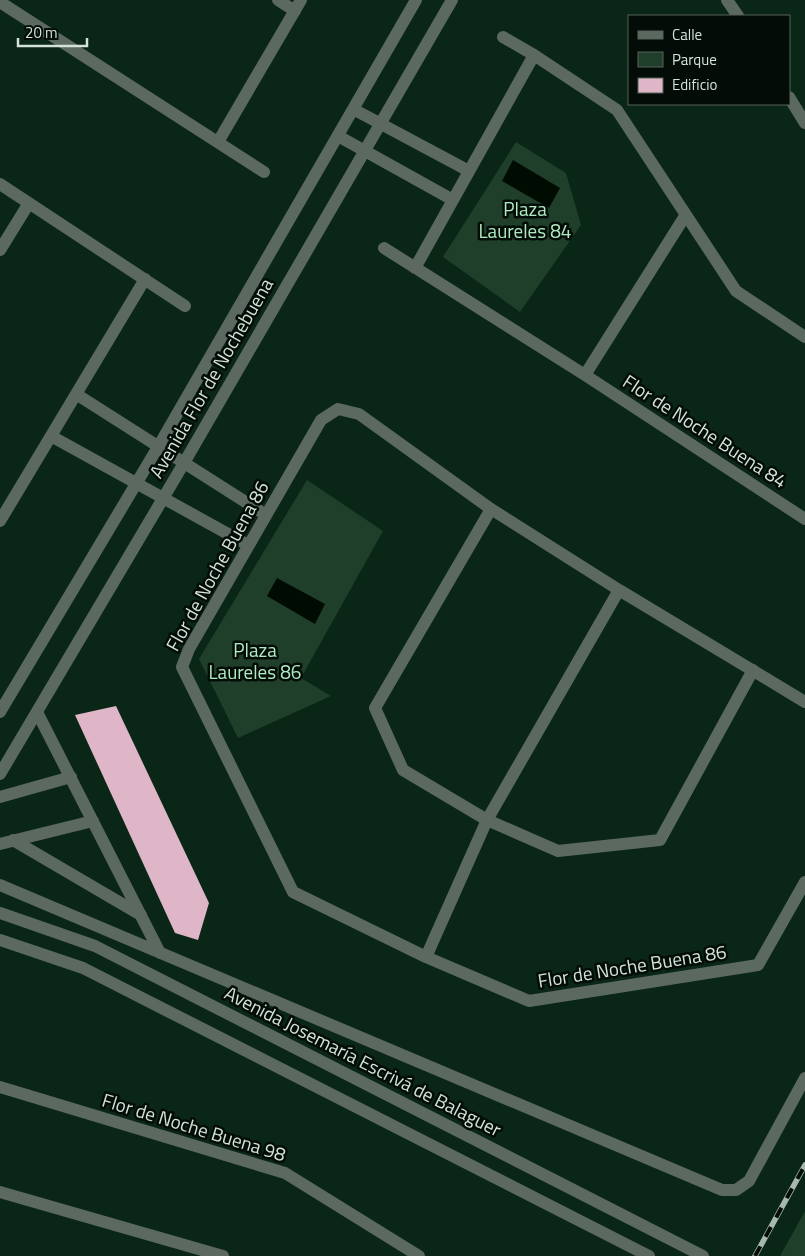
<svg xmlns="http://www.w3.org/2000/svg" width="805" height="1256" font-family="'Titillium Web',sans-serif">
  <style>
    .green { fill: #1f3f2b }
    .water { fill: #000b02 }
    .building { fill: #dfb6c7 }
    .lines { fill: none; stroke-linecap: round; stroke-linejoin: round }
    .minor { stroke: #5c6960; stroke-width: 12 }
    .rail-casing { stroke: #a6b9ac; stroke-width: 5.5 }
    .rail { stroke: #030c06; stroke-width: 4; stroke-dasharray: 11; stroke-linecap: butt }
    .labels { text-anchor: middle; stroke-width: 5; stroke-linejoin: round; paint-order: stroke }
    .park-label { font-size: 19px; fill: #afebc2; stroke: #030c06 }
    .street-label { font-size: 19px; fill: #d3e3d7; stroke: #030c06 }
  </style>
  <rect width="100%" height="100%" fill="#0a2616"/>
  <path class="green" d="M 516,142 L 566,173 L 581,225 L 520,312 L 443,257 Z
    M 307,480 L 383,531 L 301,678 L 331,696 L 238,738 L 199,659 Z
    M 805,1211 L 805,1256 L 780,1256 Z"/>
  <path class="water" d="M 513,160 L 560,188 L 549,208 L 502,181 Z
    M 277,578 L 325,604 L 315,624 L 267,596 Z"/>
  <path class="building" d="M 116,706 L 209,903 L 198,940 L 175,933 L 75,715 Z"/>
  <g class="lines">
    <path class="minor" d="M 278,0 L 295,11
      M 727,0 L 738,16
      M 0,2 L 264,172
      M 503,37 L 534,55 L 617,110 L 736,291 L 805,337
      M 789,97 L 805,123
      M 353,109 L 469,171
      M 338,136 L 453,200
      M 218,142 L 301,0
      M 0,184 L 185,306
      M 384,248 L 585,375 L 805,519
      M 0,250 L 29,203
      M 415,268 L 534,55
      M 585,375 L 685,216
      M 76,394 L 266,515
      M 51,436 L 248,545
      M 491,509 L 375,708 L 403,770 L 487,820 L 558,851 L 660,840 L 753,670
      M 0,521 L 145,279
      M 805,702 L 619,590 L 491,509 L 359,414 L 338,409 L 321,420 L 189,649 L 182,667 L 293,892 L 426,957 L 529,1001 L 758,965 L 805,882
      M 0,712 L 158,447 L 416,0
      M 37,712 L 160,953
      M 0,774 L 184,463 L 452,0
      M 0,797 L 71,777
      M 13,840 L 141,915
      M 0,844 L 93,821
      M 0,885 L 722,1190 L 736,1190 L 749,1181 L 805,1078
      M 0,913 L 95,946 L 703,1256
      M 0,940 L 83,968 L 649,1256
      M 426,957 L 487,820 L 619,590
      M 0,1087 L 285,1173 L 419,1256
      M 0,1192 L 223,1256"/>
    <defs>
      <path id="rail" d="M 755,1256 L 805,1165"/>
    </defs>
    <use href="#rail" class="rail-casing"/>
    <use href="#rail" class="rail"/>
  </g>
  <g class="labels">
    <g class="park-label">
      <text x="525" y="216">Plaza<tspan x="525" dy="22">Laureles 84</tspan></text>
      <text x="255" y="657">Plaza<tspan x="255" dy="22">Laureles 86</tspan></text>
    </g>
    <g class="street-label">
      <text transform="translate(211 378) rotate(-60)" y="7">Avenida Flor de Nochebuena</text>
      <text transform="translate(705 431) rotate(33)" y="7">Flor de Noche Buena 84</text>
      <text transform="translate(217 566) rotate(-61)" y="7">Flor de Noche Buena 86</text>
      <text transform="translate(632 966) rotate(-9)" y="7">Flor de Noche Buena 86</text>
      <text transform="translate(363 1061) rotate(27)" y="7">Avenida Josemaría Escrivá de Balaguer</text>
      <text transform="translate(194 1127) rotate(17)" y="7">Flor de Noche Buena 98</text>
    </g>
  </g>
  <rect x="628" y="15" width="162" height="90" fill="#030c06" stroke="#56625a"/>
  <rect x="638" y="31" width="25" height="8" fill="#5c6960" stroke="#56625a"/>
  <text x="672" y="40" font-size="15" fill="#d3e3d7">Calle</text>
  <rect x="638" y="52" width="25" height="15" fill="#1f3f2b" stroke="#56625a"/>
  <text x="672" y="65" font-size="15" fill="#d3e3d7">Parque</text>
  <rect x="638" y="78" width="25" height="15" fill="#dfb6c7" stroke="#56625a"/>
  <text x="672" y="90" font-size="15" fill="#d3e3d7">Edificio</text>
  <path d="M18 38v8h69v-8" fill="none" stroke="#d3e3d7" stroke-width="2.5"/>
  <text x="25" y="38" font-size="15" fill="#d3e3d7" stroke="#030c06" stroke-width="4" paint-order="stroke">20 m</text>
</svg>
